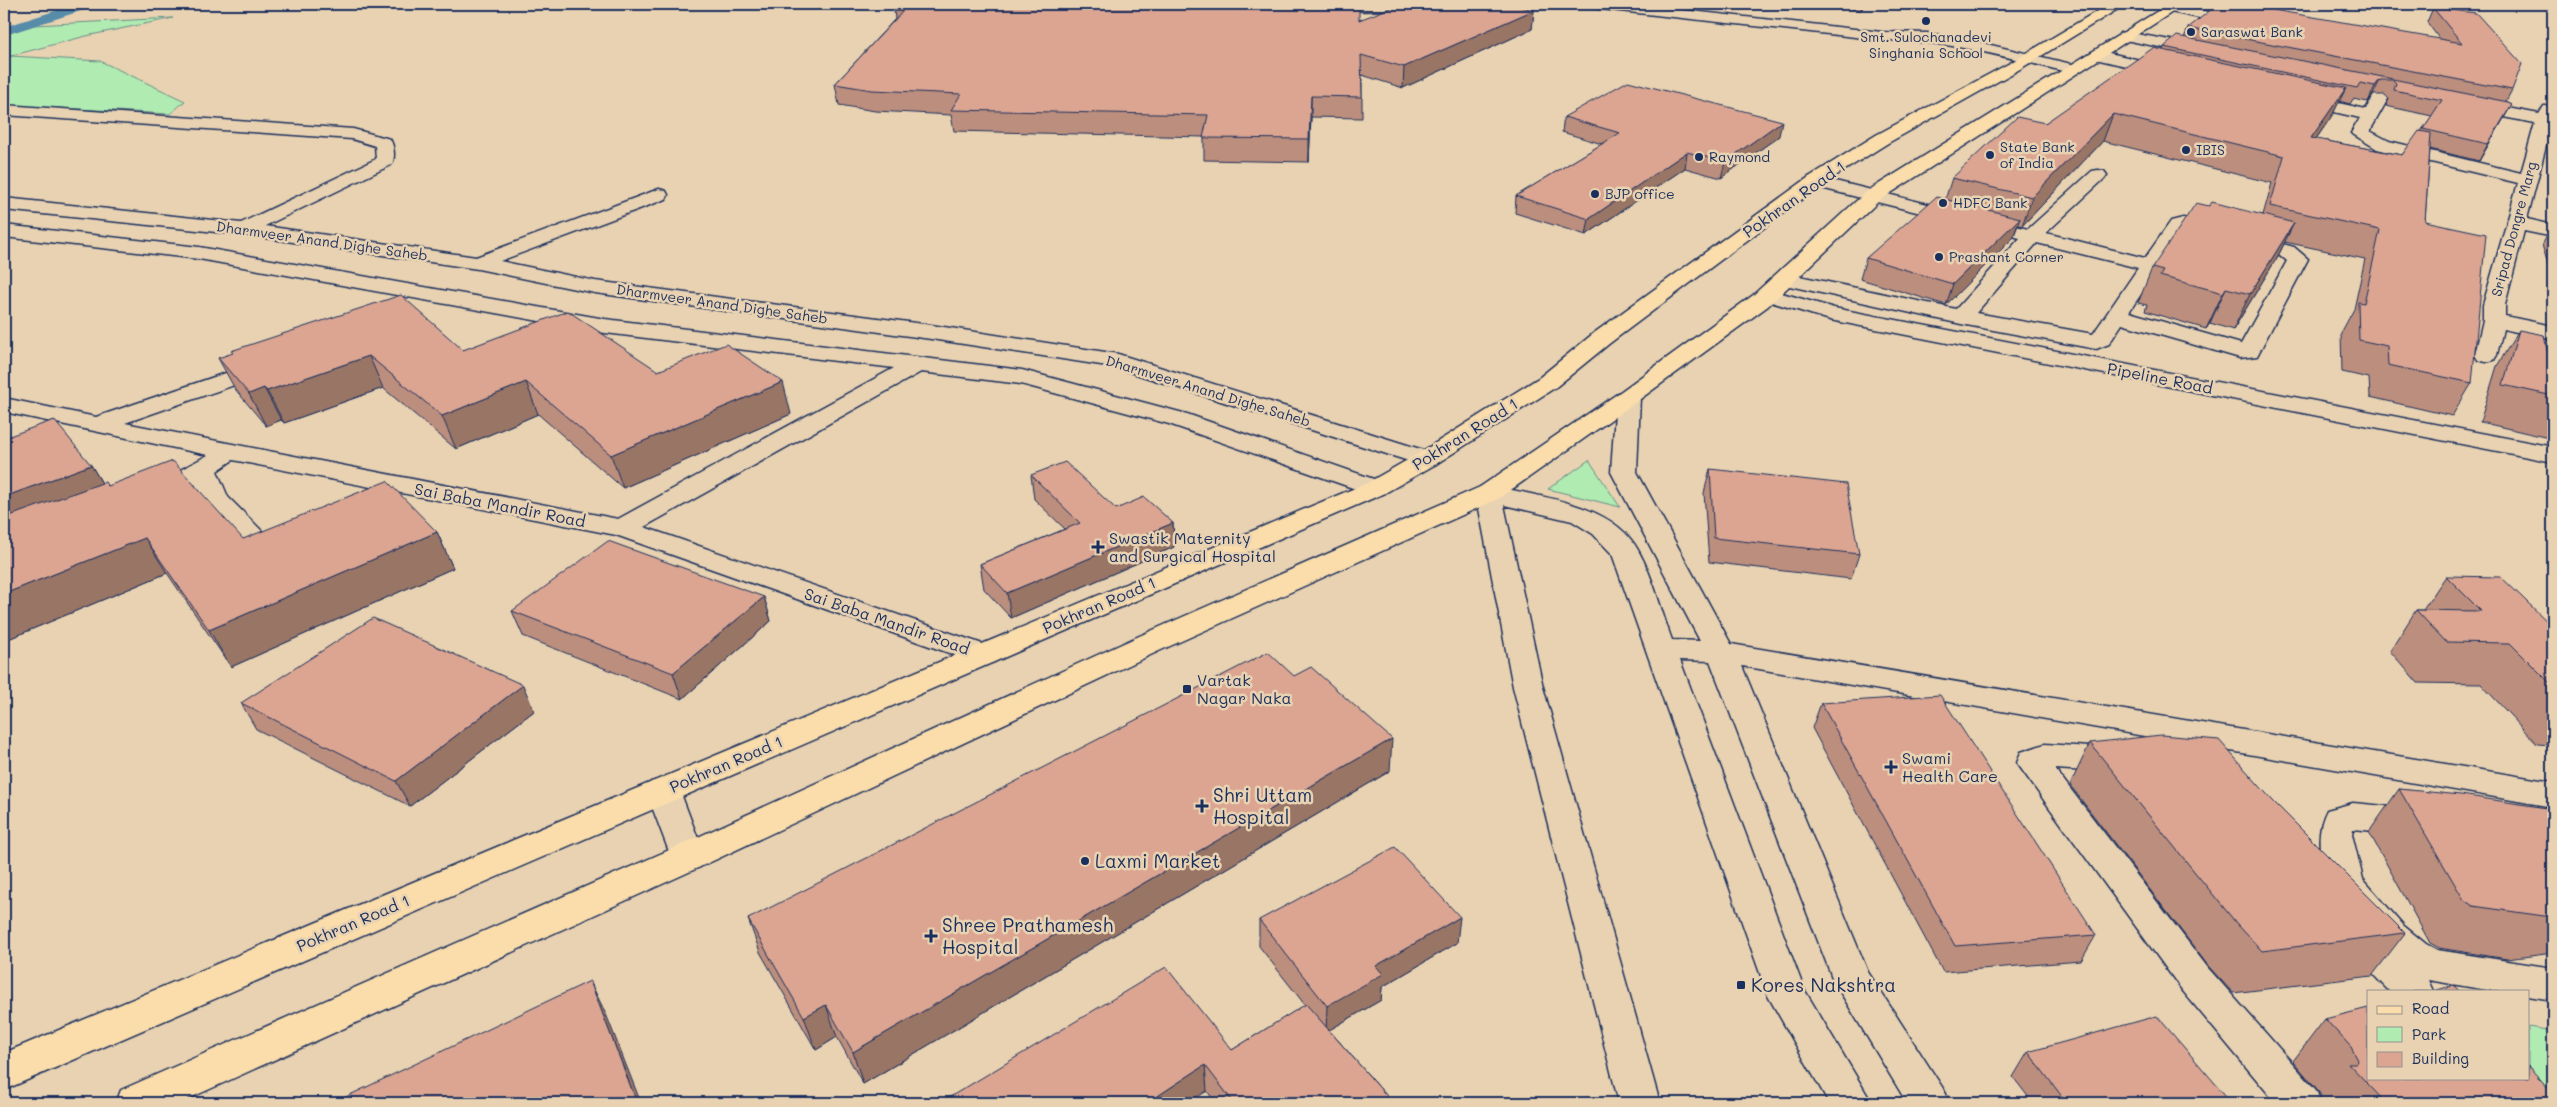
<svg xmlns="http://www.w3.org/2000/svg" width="2557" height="1107" font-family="Mali,sans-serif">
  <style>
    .green { fill: #b0ebb1; stroke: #668d88 }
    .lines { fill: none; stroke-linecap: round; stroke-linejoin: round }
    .stream { stroke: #568baa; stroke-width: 8 }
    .minor-casing { stroke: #1b2f5e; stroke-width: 3 }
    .major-casing { stroke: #1b2f5e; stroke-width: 3 }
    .minor { fill: #e8d2b1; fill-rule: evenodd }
    .major { fill: #faddab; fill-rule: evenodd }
    .wall { fill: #bc8e7d; stroke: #1b2f5e; fill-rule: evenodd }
    .shaded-wall { fill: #997466; stroke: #1b2f5e }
    .building { fill: #dba591; stroke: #1b2f5e }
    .poi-dot { fill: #1b2f5e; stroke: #e8d2b1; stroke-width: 2 }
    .labels { text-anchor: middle; stroke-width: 5; stroke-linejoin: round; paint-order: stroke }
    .far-poi-label { font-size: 14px; fill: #1b2f5e; stroke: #e8d2b1; text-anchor: start }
    .far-street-label { font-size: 14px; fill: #1b2f5e; stroke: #e8d2b1 }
    .street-label { font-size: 16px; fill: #1b2f5e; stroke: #e8d2b1 }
    .poi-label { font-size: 16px; fill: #1b2f5e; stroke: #e8d2b1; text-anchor: start }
    .near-poi-label { font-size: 19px; fill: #1b2f5e; stroke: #e8d2b1; text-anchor: start }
  </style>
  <rect width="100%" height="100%" fill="#e8d2b1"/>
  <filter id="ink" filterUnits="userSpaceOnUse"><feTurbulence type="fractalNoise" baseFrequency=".02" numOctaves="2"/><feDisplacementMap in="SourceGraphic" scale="10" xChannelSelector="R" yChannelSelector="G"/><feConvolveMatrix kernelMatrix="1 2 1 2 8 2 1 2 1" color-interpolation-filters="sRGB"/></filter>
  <g filter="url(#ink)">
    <path class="green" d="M 173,18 L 86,36 L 10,56 L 100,61 L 185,101 L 170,114 L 4,105 L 4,35 L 34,25 Z
      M 1589,460 L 1620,507 L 1548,489 Z
      M 2528,1027 L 2553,1031 L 2553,1102 L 2528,1078 Z"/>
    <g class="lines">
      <path class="stream" d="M 4,31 L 90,4"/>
      <defs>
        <path id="minor" d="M 1316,4 L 1414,4 C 1407,13 1323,13 1316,4 Z
          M 1585,4 L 1628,4 L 1882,32 L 1927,33 L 1978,42 L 2080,66 L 2082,69 L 2074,74 C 2011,58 1948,40 1882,40 L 1592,8 Z
          M 2171,4 L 2209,12 L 2211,15 L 2204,19 L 2166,11 L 2164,8 L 2166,5 Z
          M 2125,32 L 2204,46 L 2212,51 L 2204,56 L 2120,39 L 2118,36 L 2120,33 Z
          M 2096,50 L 2175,68 L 2177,71 L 2169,76 L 2091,58 L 2088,55 Z
          M 2386,83 L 2394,88 L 2370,131 L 2389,141 L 2521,173 L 2535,123 L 2471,111 L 2463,106 L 2471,101 L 2539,114 L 2544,106 L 2553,106 L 2553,127 L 2551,127 L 2527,219 L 2553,225 L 2553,237 L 2524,231 L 2505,305 L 2505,316 L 2553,326 L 2553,340 L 2503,329 L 2497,355 L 2494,360 L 2486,362 L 2478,360 L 2475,355 L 2483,320 L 2483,305 L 2518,183 L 2377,149 L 2351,133 L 2360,118 L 2295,103 L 2293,100 L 2301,95 L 2366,109 L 2380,85 Z
          M 4,105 L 353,129 L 390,139 C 394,145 396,159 391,165 L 265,226 L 476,257 L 659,189 L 666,191 L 668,195 L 666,199 L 500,261 L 595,281 L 931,325 L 1118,354 L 1436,454 L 1440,459 L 1436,464 L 1427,467 L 1418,464 L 1114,367 L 931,339 L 595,293 L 478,269 L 245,235 L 4,210 L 4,198 L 241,223 L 376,159 L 375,146 L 352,139 L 4,115 Z
          M 2098,170 L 2104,171 L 2107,175 L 2104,179 L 2046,233 L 2145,258 L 2171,221 L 2183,218 L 2294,247 L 2308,259 L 2257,356 L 2240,358 L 2122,324 L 2109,344 L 2096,349 L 1961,324 L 1785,285 L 1778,283 L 1775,279 L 1778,275 L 1785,273 L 1956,309 L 2020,238 L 1809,185 L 1806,181 L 1809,177 L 1815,176 L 2028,229 L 2092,171 ZM 2184,230 L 2280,255 L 2287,261 L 2241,344 L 2129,312 ZM 2037,243 L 2138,268 L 2093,334 L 1976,313 Z
          M 4,225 L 199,247 L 605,319 L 1022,370 L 1187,414 L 1385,483 L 1389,488 L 1385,493 L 1376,496 L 1367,493 L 1169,424 L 1021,384 L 921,372 L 644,527 L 994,648 L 998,655 L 994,662 L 983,665 L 616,535 L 233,460 L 217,471 L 228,497 L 268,537 L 264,543 C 257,544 251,546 245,543 C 227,534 203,502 195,484 C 179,492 163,505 145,501 L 141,495 L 145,489 L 208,455 L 4,412 L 4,398 L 96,417 L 264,360 L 272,362 L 275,367 L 272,372 L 125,423 L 618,519 L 894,368 L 605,333 L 199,259 L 4,237 Z
          M 1768,289 L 1834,308 L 2553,447 L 2553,462 L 1830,320 L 1761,299 L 1757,295 L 1761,291 Z
          M 1628,390 L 1636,392 L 1640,397 L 1637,472 L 1731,644 L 2553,782 L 2553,807 L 1742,666 L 1868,972 L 1944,1090 L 1950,1103 L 1907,1103 L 1833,980 L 1710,661 L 1680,660 L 1804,989 L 1872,1103 L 1829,1103 L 1768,996 L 1612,554 L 1593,534 L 1572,521 L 1504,505 L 1543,687 L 1660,1103 L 1619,1103 L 1513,687 L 1476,493 L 1480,487 L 1489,485 C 1537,497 1612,502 1638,550 C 1653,576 1661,611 1672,640 L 1700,641 L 1611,472 L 1616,397 L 1620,392 Z
          M 2045,744 L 2119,749 L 2131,753 L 2135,761 L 2131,769 L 2119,773 L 2055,769 L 2208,968 L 2316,1090 L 2321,1103 L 2276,1103 L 2182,990 L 2017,763 L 2021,752 Z
          M 663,779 L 675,782 L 680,791 L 705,857 L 700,867 L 688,871 L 676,867 L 671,857 L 646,791 L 651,782 Z
          M 2353,803 L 2417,809 L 2429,813 L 2434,822 L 2429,831 L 2417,835 L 2353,829 L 2352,834 L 2363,879 L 2404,926 L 2426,944 L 2437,950 L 2553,968 L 2553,1000 L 2528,996 L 2528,991 L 2493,991 L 2428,980 L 2433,991 L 2389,991 L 2345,945 L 2340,934 L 2345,923 L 2353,920 C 2329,892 2308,845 2327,810 Z"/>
        <path id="major" d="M 2109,4 L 2126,4 L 2020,69 L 1888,143 L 1821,185 L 1610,343 L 1556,387 L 1436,464 L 1385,493 L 4,1090 L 4,1053 L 1367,483 L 1418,454 L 1540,377 L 1594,333 L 1809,177 L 1876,135 L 2010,63 Z
          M 2169,4 L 2185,4 L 1880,200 L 1768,306 L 1636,402 L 1498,499 L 1159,651 L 700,867 L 179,1103 L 116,1103 L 121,1090 L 676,847 L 1137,637 L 1480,487 L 1620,392 L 1752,296 L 1866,192 Z"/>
      </defs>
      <use href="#minor" class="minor-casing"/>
      <use href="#major" class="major-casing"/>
      <use href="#minor" class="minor"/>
      <use href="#major" class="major"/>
    </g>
    <path class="wall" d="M 1817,4 L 1865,4 L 1861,10 Z
      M 2433,8 L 2512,90 L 2506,101 L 2512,104 L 2479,161 L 2430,149 L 2425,221 L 2472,383 L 2452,416 L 2370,397 L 2369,378 L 2342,372 L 2341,333 L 2354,309 L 2365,259 L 2285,242 L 2278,256 L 2233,330 L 2210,323 L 2206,329 L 2145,311 L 2147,305 L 2138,303 L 2152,268 L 2209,206 L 2263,215 L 2272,183 L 2103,141 L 2022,226 L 2018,225 L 2013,238 L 1946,305 L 1860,279 L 1866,258 L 1945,200 L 1952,178 L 2045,123 L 2163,50 L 2164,47 L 2184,38 L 2188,28 L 2440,40 L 2427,22 ZM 2373,95 L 2385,95 L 2389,99 L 2386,106 L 2432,116 L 2421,131 L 2402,155 L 2316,139 L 2333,114 L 2339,101 L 2350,104 L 2353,99 L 2368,102 Z
      M 1534,10 L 1532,29 L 1403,88 L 1362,75 L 1362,118 L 1311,117 L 1309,162 L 1204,160 L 1204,137 L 954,131 L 951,115 L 875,111 L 839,105 L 835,84 L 895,19 L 894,11 L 1359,20 Z
      M 1564,117 L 1779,136 L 1721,178 L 1685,168 L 1586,235 L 1515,213 L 1516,196 L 1602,144 L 1562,132 Z
      M 2553,225 L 2553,280 L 2542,245 Z
      M 2519,330 L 2549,360 L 2553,361 L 2553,439 L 2480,422 L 2497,366 Z
      M 463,350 L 658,371 L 791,414 L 623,488 L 538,414 L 456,449 L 383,388 L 284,423 L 281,420 L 266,426 L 235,389 L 218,358 Z
      M 4,438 L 91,465 L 102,483 L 243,539 L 437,532 L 453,568 L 231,667 L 167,573 L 6,640 L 4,637 Z
      M 1710,469 L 1859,554 L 1851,579 L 1709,562 L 1704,493 Z
      M 1031,475 L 1116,509 L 1173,523 L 1174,547 L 1011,618 L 984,589 L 980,564 L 1065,529 L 1034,499 Z
      M 2446,576 L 2553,627 L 2553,745 L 2537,744 L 2481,684 L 2418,683 L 2390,651 L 2416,610 L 2423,610 Z
      M 764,597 L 771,621 L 682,699 L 523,636 L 512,611 Z
      M 241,703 L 534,711 L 410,806 L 256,729 Z
      M 1821,703 L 2096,935 L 2081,961 L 1943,972 L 1812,728 Z
      M 2090,743 L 2273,801 L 2405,933 L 2372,976 L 2233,993 L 2209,967 L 2070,785 Z
      M 1390,771 L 863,1084 L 837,1037 L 816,1050 L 760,952 L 748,919 Z
      M 2399,789 L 2553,809 L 2553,953 L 2507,959 L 2439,948 L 2430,943 L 2369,832 Z
      M 1259,920 L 1457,943 L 1382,987 L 1381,1000 L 1329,1030 L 1393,1103 L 1216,1103 L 1207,1091 L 940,1103 L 1232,1050 L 1305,1005 L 1259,946 Z
      M 2325,1019 L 2553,1103 L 2315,1103 L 2321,1096 L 2317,1089 L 2293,1061 Z
      M 2028,1052 L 2232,1103 L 2033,1103 L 2013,1077 Z"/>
    <path class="shaded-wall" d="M 1863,4 L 1865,4 L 1861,10 Z
      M 1534,10 L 1532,29 L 1403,88 L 1404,67 Z
      M 2380,80 L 2373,95 L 2368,102 L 2375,86 Z
      M 2346,88 L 2333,114 L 2298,165 L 2311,138 Z
      M 1311,96 L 1311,117 L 1309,162 L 1309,139 Z
      M 2512,104 L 2503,120 L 2479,161 L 2488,144 Z
      M 2113,114 L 2103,141 L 2022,226 L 2032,197 Z
      M 1782,121 L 1779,136 L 1721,178 L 1725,162 Z
      M 1687,152 L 1685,168 L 1586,235 L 1589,219 Z
      M 2020,218 L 2013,238 L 1946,305 L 1953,284 Z
      M 2294,223 L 2278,256 L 2233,330 L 2250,294 Z
      M 2226,288 L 2210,323 L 2206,329 L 2223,293 Z
      M 369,356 L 383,388 L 284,423 L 267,391 Z
      M 526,382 L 538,414 L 456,449 L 442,416 Z
      M 783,382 L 791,414 L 623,488 L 611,455 Z
      M 264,388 L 281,420 L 266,426 L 249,394 Z
      M 91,465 L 112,500 L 4,541 L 4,497 Z
      M 1173,523 L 1174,547 L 1011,618 L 1007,593 Z
      M 437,532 L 453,568 L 231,667 L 209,630 Z
      M 145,538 L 167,573 L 6,640 L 4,637 L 4,594 Z
      M 764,597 L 771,621 L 682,699 L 673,673 Z
      M 523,685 L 534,711 L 410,806 L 396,781 Z
      M 1392,739 L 1390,771 L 863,1084 L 853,1052 Z
      M 1460,917 L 1457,943 L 1382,987 L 1381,1000 L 1326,1032 L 1327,1006 L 1376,966 Z
      M 590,981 L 606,1014 L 641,1103 L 637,1103 Z
      M 826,1005 L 837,1037 L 816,1050 L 804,1017 Z
      M 1205,1065 L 1207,1091 L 1188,1103 L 1147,1103 Z"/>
    <path class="building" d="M 900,4 L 1359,4 L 1359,20 L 1401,4 L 1510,4 L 1534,10 L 1404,67 L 1361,55 L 1362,97 L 1311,96 L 1309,139 L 1203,138 L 1208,115 L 951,110 L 961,94 L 872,90 L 835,84 L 903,11 L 894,11 Z
      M 2218,4 L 2239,4 L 2462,43 L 2433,8 L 2476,13 L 2522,64 L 2512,90 L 2188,28 Z
      M 2177,36 L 2508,102 L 2512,104 L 2488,144 L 2423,129 L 2442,100 L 2394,90 L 2396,83 L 2393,80 L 2380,80 L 2375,86 L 2360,83 L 2357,88 L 2164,47 Z
      M 2153,48 L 2346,88 L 2311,138 L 2402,155 L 2419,131 L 2431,133 L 2425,221 L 2486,234 L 2472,383 L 2388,365 L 2387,346 L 2359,340 L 2358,302 L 2364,303 L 2380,230 L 2270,206 L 2284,156 L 2113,114 L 2032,197 L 1952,178 L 2017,117 L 2045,123 Z
      M 1628,81 L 1782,121 L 1725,162 L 1687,152 L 1589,219 L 1516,196 L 1620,133 L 1564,117 Z
      M 1936,197 L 2020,218 L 1953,284 L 1866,258 Z
      M 2212,202 L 2294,223 L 2250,294 L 2226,288 L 2223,293 L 2160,276 L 2163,271 L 2152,268 L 2196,203 L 2209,206 Z
      M 401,295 L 463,350 L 568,311 L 658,371 L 726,344 L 783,382 L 611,455 L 526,382 L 442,416 L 369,356 L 267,391 L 264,388 L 249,394 L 218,358 L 233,353 L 231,351 Z
      M 2519,330 L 2544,335 L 2549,360 L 2553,361 L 2553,396 L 2503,385 Z
      M 54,420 L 91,465 L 4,497 L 4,438 Z
      M 173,461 L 243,539 L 387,481 L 437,532 L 209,630 L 145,538 L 4,594 L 4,518 L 105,482 L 108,486 Z
      M 1065,462 L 1116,509 L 1144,497 L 1173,523 L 1007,593 L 980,564 L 1080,523 L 1031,475 Z
      M 1710,469 L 1846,484 L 1859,554 L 1714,538 Z
      M 608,541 L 764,597 L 673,673 L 512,611 Z
      M 2446,576 L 2501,577 L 2553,627 L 2553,686 L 2510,643 L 2446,642 L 2416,610 L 2481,611 Z
      M 373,618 L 523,685 L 396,781 L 241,703 Z
      M 1268,652 L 1294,676 L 1311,667 L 1392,739 L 853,1052 L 826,1005 L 804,1017 L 748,919 Z
      M 1940,695 L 2096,935 L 1955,946 L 1821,703 Z
      M 2161,735 L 2219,740 L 2273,801 L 2405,933 L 2262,951 L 2237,924 L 2090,743 Z
      M 2399,789 L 2461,795 L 2553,809 L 2553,915 L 2544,916 L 2473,906 L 2464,900 Z
      M 1395,847 L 1460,917 L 1376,966 L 1383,974 L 1327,1006 L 1259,920 Z
      M 1166,967 L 1232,1050 L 1306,1004 L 1393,1103 L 1234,1103 L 1205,1065 L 1147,1103 L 940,1103 Z
      M 590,981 L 637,1103 L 333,1103 Z
      M 2454,985 L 2459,991 L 2434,991 Z
      M 2368,1008 L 2368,1078 L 2528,1078 L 2528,1066 L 2553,1093 L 2553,1103 L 2386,1103 L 2348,1063 L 2356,1063 L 2358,1060 L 2351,1047 L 2325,1019 Z
      M 2157,1016 L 2232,1103 L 2067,1103 L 2028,1052 Z"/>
  </g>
  <g class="poi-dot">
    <circle cx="1926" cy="21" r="5"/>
    <circle cx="2191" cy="32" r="5"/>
    <circle cx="2186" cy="150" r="5"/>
    <circle cx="1990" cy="155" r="5"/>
    <circle cx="1699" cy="157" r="5"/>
    <circle cx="1595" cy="194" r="5"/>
    <circle cx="1943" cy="203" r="5"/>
    <circle cx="1939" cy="257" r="5"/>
    <path d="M1095.5 539.5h5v5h5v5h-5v5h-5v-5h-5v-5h5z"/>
    <rect x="1182" y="684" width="10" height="10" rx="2.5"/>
    <path d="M1888.5 759.5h5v5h5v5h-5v5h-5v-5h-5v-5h5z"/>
    <path d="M1199.5 798.5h5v5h5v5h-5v5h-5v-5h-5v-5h5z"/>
    <circle cx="1085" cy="861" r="5"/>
    <path d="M928.5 928.5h5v5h5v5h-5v5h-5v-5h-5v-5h5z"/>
    <rect x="1736" y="980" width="10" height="10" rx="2.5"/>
  </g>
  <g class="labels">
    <g class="far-poi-label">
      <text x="2201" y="37">Saraswat Bank</text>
      <text x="1926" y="42" text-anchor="middle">Smt. Sulochanadevi<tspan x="1926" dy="16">Singhania School</tspan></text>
      <text x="2000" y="152">State Bank<tspan x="2000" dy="16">of India</tspan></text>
      <text x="2196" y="155">IBIS</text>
      <text x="1709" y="162">Raymond</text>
      <text x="1605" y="199">BJP office</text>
      <text x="1953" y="208">HDFC Bank</text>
      <text x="1949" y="262">Prashant Corner</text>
    </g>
    <g class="far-street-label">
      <text transform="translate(2514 229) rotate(-75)" y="5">Sripad Dongre Marg</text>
      <text transform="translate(322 241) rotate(8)" y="5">Dharmveer Anand Dighe Saheb</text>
      <text transform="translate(722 304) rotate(8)" y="5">Dharmveer Anand Dighe Saheb</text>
      <text transform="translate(1208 391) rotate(17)" y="5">Dharmveer Anand Dighe Saheb</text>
    </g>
    <g class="street-label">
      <text transform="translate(1794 199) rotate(-35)" y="6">Pokhran Road 1</text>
      <text transform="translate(2160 378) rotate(11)" y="6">Pipeline Road</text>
      <text transform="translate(1465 434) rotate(-32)" y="6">Pokhran Road 1</text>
      <text transform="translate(500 505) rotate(11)" y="6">Sai Baba Mandir Road</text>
      <text transform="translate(1099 605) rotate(-23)" y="6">Pokhran Road 1</text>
      <text transform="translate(887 621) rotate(19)" y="6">Sai Baba Mandir Road</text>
      <text transform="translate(726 764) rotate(-23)" y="6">Pokhran Road 1</text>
      <text transform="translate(353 923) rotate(-23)" y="6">Pokhran Road 1</text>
    </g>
    <g class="poi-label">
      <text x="1109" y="544">Swastik Maternity<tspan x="1109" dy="18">and Surgical Hospital</tspan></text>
      <text x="1197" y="686">Vartak<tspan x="1197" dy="18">Nagar Naka</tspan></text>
      <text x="1902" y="764">Swami<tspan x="1902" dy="18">Health Care</tspan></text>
    </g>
    <g class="near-poi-label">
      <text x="1213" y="802">Shri Uttam<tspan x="1213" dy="22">Hospital</tspan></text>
      <text x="1095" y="868">Laxmi Market</text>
      <text x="942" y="932">Shree Prathamesh<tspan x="942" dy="22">Hospital</tspan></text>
      <text x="1751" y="992">Kores Nakshtra</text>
    </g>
  </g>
  <rect width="2557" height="1107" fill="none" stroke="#e8d2b1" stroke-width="20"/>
  <rect x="10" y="10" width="2537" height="1087" fill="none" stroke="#1b2f5e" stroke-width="2" filter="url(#ink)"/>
  <rect x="2367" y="990" width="162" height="90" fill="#e8d2b1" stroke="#969190"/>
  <rect x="2377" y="1006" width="25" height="8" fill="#faddab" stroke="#969190"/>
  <text x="2412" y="1014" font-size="15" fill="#1b2f5e">Road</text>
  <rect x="2377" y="1027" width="25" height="15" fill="#b0ebb1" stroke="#969190"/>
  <text x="2412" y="1040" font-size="15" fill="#1b2f5e">Park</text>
  <rect x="2377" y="1052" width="25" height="15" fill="#dba591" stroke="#969190"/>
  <text x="2412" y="1064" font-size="15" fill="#1b2f5e">Building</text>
</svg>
